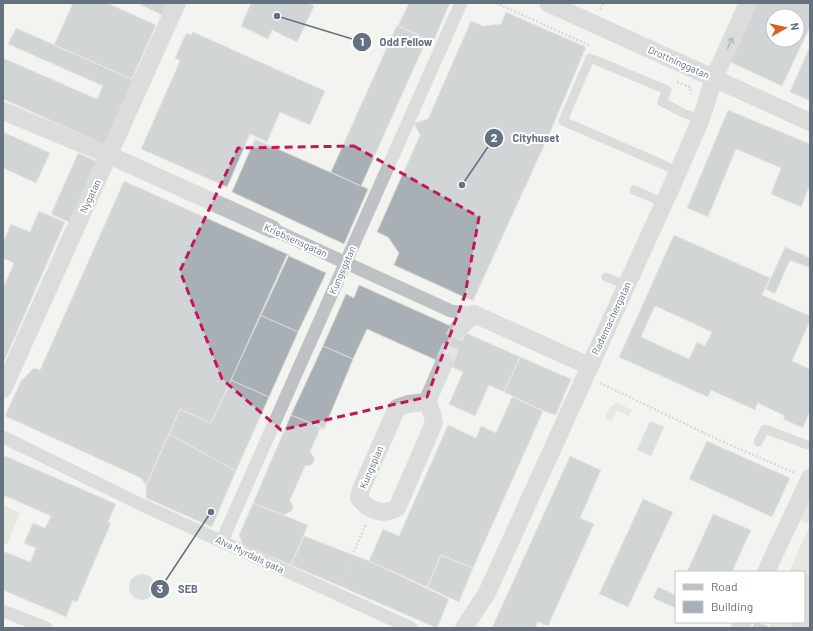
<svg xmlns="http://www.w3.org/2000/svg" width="813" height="631" font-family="Barlow,sans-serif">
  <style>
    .green { fill: #d3dad1 }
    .water { fill: #bac4ca }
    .building { fill: #a9b0b5; stroke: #d4d5d2; fill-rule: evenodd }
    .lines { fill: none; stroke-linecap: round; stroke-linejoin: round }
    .minor-tunnel { stroke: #cfd3d3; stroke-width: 18; stroke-dasharray: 18 9; stroke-linecap: butt }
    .path { stroke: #b8babc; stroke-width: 2.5; stroke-dasharray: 2 2; stroke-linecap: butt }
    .service { stroke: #bec2c5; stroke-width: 9 }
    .pedestrian { stroke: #bec2c5; stroke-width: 13 }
    .minor { stroke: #bec2c5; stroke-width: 18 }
    .tertiary { stroke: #bec2c5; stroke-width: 22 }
    .oneway { stroke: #687583 }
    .marked { fill: none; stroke: #c2185b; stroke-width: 3; stroke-dasharray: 8 5; stroke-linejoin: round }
    .labels { text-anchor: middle; stroke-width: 4; stroke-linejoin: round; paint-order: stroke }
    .street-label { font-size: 10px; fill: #637180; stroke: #fff }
    .leader { fill: none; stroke: #637180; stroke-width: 1.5 }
    .callout-dot { fill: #637180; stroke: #fff; stroke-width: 1.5 }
    .mark-label { font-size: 12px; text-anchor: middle; font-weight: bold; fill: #fff }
    .callout-label { font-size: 11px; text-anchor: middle; font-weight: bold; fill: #637180; stroke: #fff; stroke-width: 4; stroke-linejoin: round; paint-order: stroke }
  </style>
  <rect width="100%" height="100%" fill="#f3f4ef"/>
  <path class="green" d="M 617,403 L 632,410 L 629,416 L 618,411 L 616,412 L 611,421 L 605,418 L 610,407 Z
    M 810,492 L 810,524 L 798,519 Z
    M 3,505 L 20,513 L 7,545 L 3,543 Z
    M 810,525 L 810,570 L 804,588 L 804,572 L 789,572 Z
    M 766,622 L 797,622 L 796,628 L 768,628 L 770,624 Z"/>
  <path class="water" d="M 650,421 L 664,427 L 651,456 L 637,450 Z
    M129 587a13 13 0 1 1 26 0a13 13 0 1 1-26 0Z"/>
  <path class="building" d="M 73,3 L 107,3 L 156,25 L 132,79 L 54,45 Z
    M 137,3 L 167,3 L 162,15 Z
    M 251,3 L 308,3 L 314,6 L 297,42 L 272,30 L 268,39 L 241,26 Z
    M 409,3 L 450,3 L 433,42 L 398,26 Z
    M 757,3 L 810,3 L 810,27 L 782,86 L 730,62 ZM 773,16 L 797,16 L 797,40 L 773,40 Z
    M 506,12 L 586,47 L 548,137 L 473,301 L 394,265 L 399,253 L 388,237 L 377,232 L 420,135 L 414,123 L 428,119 L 471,21 L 483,26 L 501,24 Z
    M 397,25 L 427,39 L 361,186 L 331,172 Z
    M 16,28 L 136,81 L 108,146 L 3,99 L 3,58 L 97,99 L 103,86 L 8,44 Z
    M 193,32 L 325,91 L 310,125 L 280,112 L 267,142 L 250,134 L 227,187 L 141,149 L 180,61 L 175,58 L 186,33 L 191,35 Z
    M 810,46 L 810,101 L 790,92 Z
    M 728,110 L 810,144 L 810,185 L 801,207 L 771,194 L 781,168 L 736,149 L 708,217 L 687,208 Z
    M 3,132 L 50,153 L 36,183 L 3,168 Z
    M 255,139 L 368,189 L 344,244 L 232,192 Z
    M 78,153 L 98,162 L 71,223 L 51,214 Z
    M 124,181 L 289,255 L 211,423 L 180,409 L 146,485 L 141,478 L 5,416 L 21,381 L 34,368 L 40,370 Z
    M 39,211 L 65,222 L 3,364 L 3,288 L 14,263 L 3,258 L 3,243 L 11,224 L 30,232 Z
    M 674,235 L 770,278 L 762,295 L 810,316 L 810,321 L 792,361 L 810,369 L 810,411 L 803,428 L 783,419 L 785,416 L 758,403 L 755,410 L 711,390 L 708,397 L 619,357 ZM 655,306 L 712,332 L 705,346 L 697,342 L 689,359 L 641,337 Z
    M 785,247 L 810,258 L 810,268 L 790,260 L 775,294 L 766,289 Z
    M 287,255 L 326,273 L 298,332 L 260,315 Z
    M 359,285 L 520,357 L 504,392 L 489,385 L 475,416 L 449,404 L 463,372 L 367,329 L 353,359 L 323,346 L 346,294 L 354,298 Z
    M 260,315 L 298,332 L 269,397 L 231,380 Z
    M 323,346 L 353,359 L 324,429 L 291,415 Z
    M 520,357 L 571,379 L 556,415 L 543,411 L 504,392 Z
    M 231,380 L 269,397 L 236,471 L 169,434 L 180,409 L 211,423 Z
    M 512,397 L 543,411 L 473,568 L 441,555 L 427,587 L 369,561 L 383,529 L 399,536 L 448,425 L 476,438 L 481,426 L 496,433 Z
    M 291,415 L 321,427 L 310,452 L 314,457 L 314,462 L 311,465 L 305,466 L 290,500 L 293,506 L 292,511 L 283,515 L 253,503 Z
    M 169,434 L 236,471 L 212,527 L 146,498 L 146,485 Z
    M 707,441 L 790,478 L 772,517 L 689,479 Z
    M 3,455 L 116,504 L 108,522 L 111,523 L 77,602 L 73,600 L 66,617 L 3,590 L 3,551 L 30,562 L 36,548 L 24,543 L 33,523 L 45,528 L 51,516 L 3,495 Z
    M 570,456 L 601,470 L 580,518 L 594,524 L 548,626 L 538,622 L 535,628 L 492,628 Z
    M 643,499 L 673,512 L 628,607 L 599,594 Z
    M 253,503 L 308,525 L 291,565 L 243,545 L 239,535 Z
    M 713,514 L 751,530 L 732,572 L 687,572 Z
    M 304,536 L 369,561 L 449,599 L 437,628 L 291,565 Z
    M 441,555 L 473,568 L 459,602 L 427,587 Z
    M 658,587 L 676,595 L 676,608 L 653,598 Z
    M 755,622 L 758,622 L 768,626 L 767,628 L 752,628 Z"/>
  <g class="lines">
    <path class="minor-tunnel" d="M 444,363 L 458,329"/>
    <path class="path" d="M 496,3 L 591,46
      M 600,9 L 603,3
      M 677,82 L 690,87 L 691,94
      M 600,383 L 721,441 L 795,473
      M 341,582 L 366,524"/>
    <path class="service" d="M 678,172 L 664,165 L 563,121 L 590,58 L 667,90 L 662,102 L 685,114 L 701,119
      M 634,190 L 664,203
      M 606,277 L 626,285
      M 758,442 L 765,429 L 810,446"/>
    <path class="pedestrian" d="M 272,229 L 451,311 L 474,314
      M 3,437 L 138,503 L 411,628
      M 224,536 L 461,3
      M 3,611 L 46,628"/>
    <path class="minor" d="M 548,3 L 810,122
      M 3,111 L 109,155 L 272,229
      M 458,329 L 474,314 L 589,366
      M 3,389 L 177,3
      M 427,402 L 432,413 L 434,423 L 397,508 C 383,516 369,511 359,498 L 361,489 L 397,408 L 408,404 Z
      M 427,402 L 444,363
      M 766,572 L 810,478
      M 464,628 L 487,593 L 678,172 L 701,119 L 714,78 L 748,3
      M 740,628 L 743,622"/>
    <path class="tertiary" d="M 804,610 L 810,584
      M 802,628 L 802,622"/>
  </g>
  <defs><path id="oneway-shaft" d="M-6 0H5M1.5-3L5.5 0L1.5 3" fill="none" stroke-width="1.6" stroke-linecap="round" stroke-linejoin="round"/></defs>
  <use class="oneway" href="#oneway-shaft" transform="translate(730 43) rotate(-66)"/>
  <path d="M0 0H813V631H0ZM 354,146 L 479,217 L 465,295 L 427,397 L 281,430 L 222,379 L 180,271 L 238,148 Z" fill="#f3f4ef" fill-opacity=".55" fill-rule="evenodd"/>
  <path class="marked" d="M 354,146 L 479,217 L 465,295 L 427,397 L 281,430 L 222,379 L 180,271 L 238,148 Z"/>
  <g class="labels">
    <g class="street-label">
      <text transform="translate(679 62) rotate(24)" y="4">Drottninggatan</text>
      <text transform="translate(90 196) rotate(-65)" y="4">Nygatan</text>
      <text transform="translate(296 240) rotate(24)" y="4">Kriebsensgatan</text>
      <text transform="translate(342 270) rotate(-66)" y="4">Kungsgatan</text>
      <text transform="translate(611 318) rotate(-65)" y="4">Rademachergatan</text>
      <text transform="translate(371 467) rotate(-67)" y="4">Kungsplan</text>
      <text transform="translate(250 554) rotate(25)" y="4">Alva Myrdals gata</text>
    </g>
  </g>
  <path class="leader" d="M277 16L362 42M462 185L494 138M211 512L160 589"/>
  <g class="callout-dot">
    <circle cx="277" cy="16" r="4"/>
    <circle cx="462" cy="185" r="4"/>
    <circle cx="211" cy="512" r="4"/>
    <circle cx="362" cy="42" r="10"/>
    <circle cx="494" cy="138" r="10"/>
    <circle cx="160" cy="589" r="10"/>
  </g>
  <g class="mark-label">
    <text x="362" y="46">1</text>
    <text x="494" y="142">2</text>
    <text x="160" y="593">3</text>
  </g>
  <g class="callout-label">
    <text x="406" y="46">Odd Fellow</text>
    <text x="536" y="142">Cityhuset</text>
    <text x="188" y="593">SEB</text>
  </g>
  <rect width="813" height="631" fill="none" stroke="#637180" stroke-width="8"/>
  <rect x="675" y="571" width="130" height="52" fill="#ffffff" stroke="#c1c6cc"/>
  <rect x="683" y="584" width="20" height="6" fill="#bec2c5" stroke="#c1c6cc"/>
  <text x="711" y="591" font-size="12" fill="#637180">Road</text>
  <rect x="683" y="601" width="20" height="12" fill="#a9b0b5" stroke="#c1c6cc"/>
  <text x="711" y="611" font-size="12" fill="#637180">Building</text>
  <g transform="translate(785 28) rotate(82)"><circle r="19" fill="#ffffff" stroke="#c1c6cc"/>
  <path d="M0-3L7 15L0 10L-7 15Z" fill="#dd5f25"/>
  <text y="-6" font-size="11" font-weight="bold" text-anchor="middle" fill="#637180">N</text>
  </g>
</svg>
